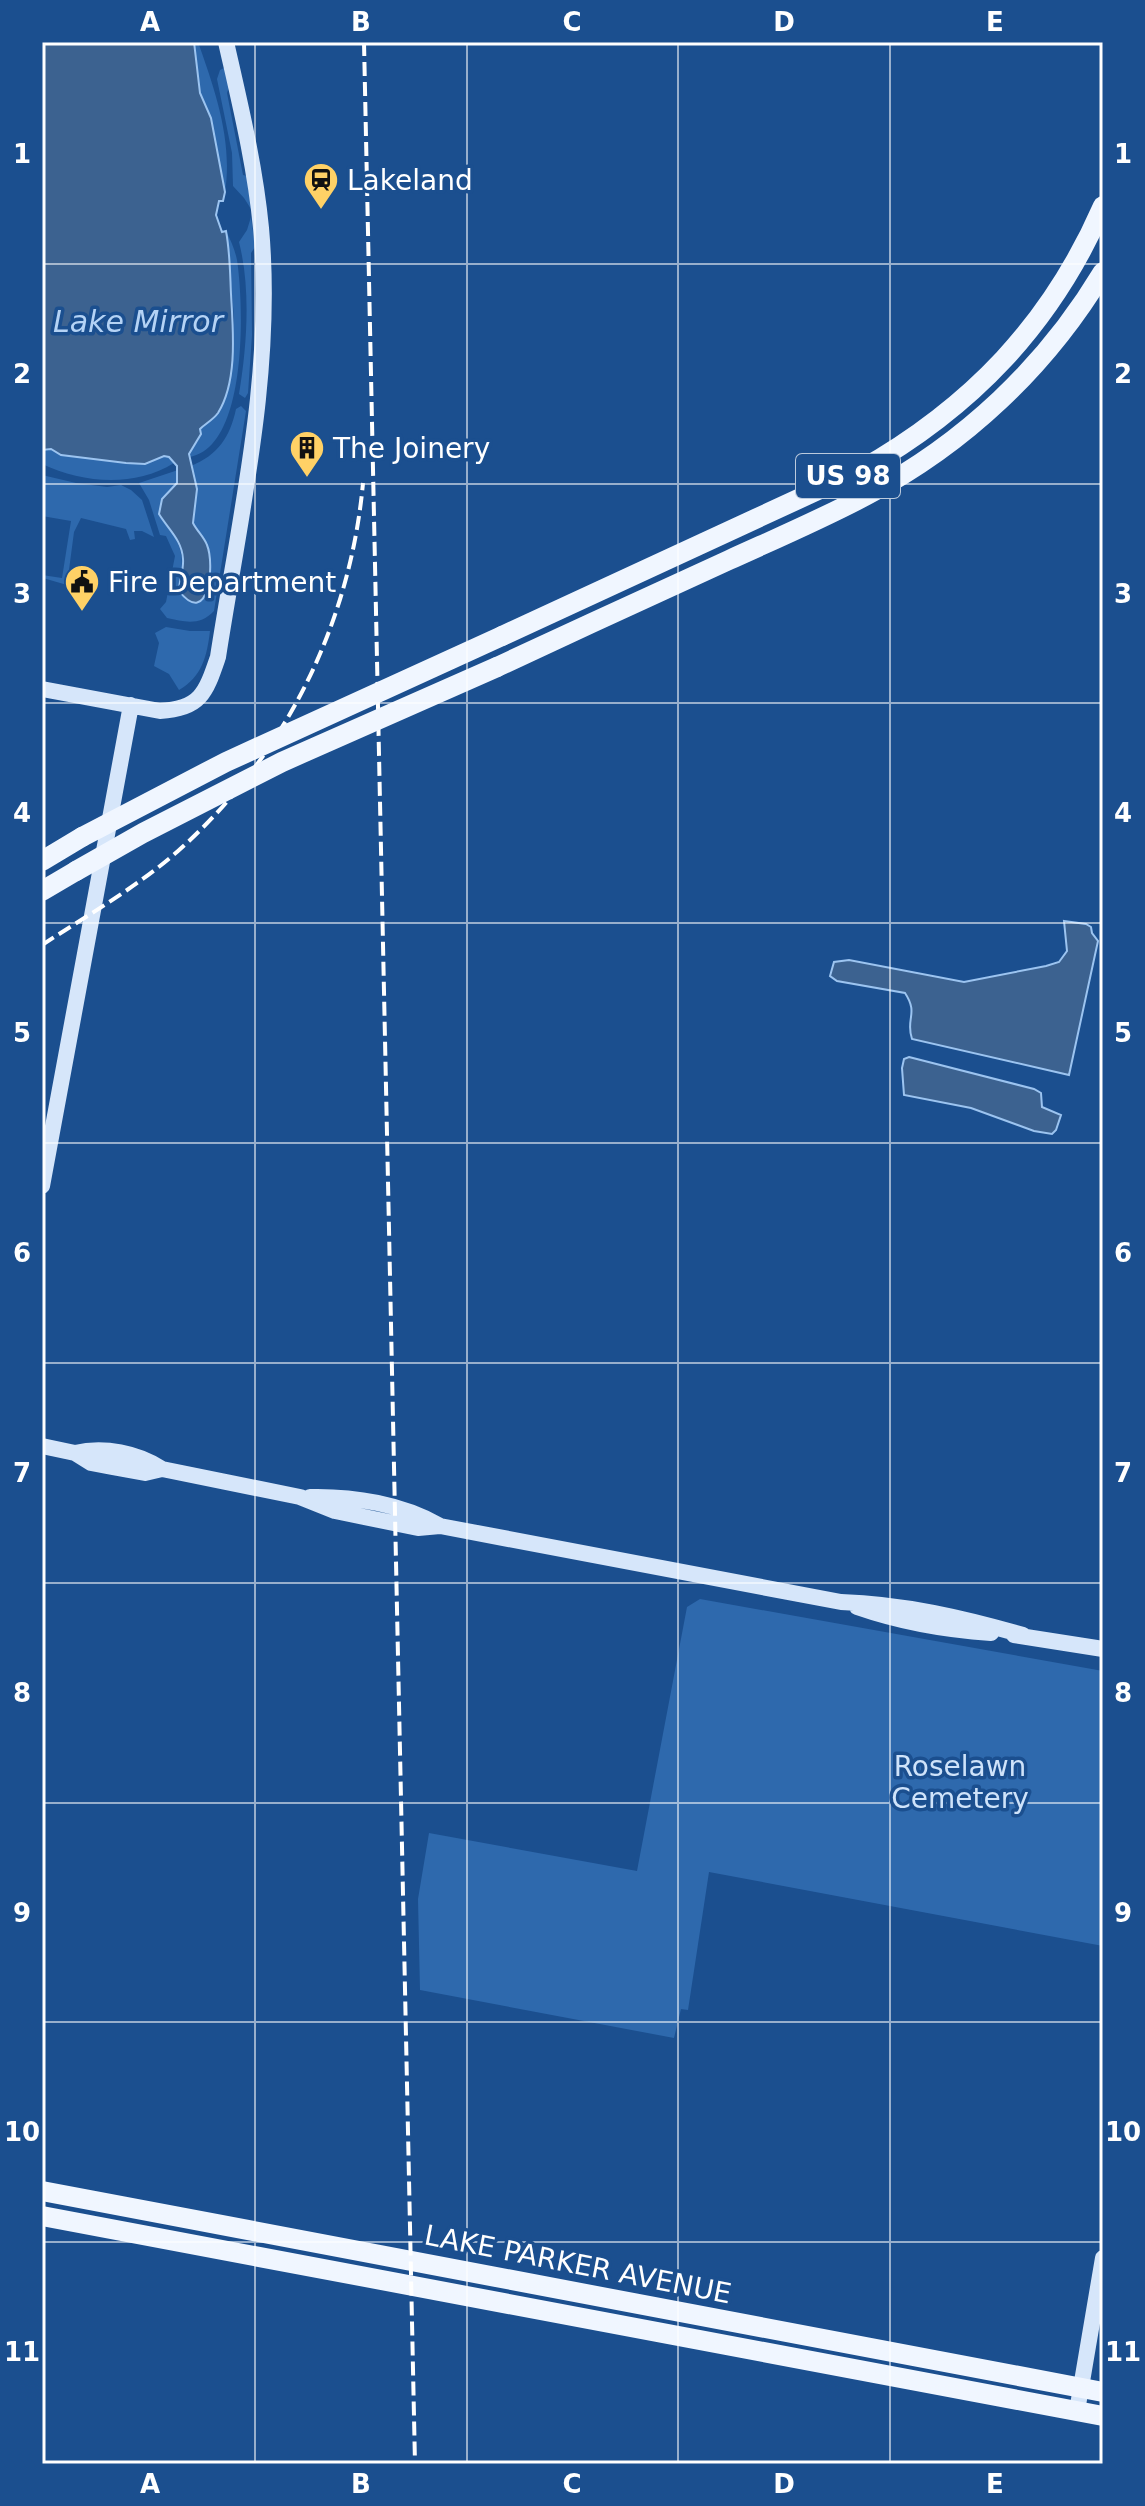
<svg xmlns="http://www.w3.org/2000/svg" width="1145" height="2506" font-family="'DejaVu Sans',sans-serif">
  <style>
    .green { fill: #2e69ad }
    .water { fill: #3c6290; stroke: #9cc4f0; stroke-width: 2 }
    .lines { fill: none; stroke-linecap: round; stroke-linejoin: round }
    .secondary { stroke: #d6e6fa; stroke-width: 16 }
    .primary { stroke: #f0f6ff; stroke-width: 20 }
    .rail { stroke: #fff; stroke-width: 4; stroke-dasharray: 14 6; stroke-linecap: butt }
    .primary-bridge { stroke: #f0f6ff; stroke-width: 20 }
    .grid { fill: none; stroke: #fff; stroke-width: 2; stroke-opacity: 0.55 }
    .labels { text-anchor: middle; stroke-width: 7; stroke-linejoin: round; paint-order: stroke }
    .shield { fill: #1b4f8f; stroke: #bbcadd; stroke-width: 2 }
    .shield-label { font-size: 26px; font-weight: bold; fill: #fff }
    .poi-label { font-size: 28px; fill: #fff; stroke: #1b4f8f; text-anchor: start }
    .park-label { font-size: 28px; fill: #cfe3fa; stroke: #1b4f8f }
    .street-label { font-size: 28px; fill: #fff; stroke: #1b4f8f }
    .water-label { font-size: 30px; font-style: italic; fill: #b5d3f5; stroke: #1b4f8f }
    .neatline { fill: none; stroke: #fff; stroke-width: 3 }
    .grid-label { font-size: 26px; text-anchor: middle; font-weight: bold; fill: #fff }
  </style>
  <rect width="100%" height="100%" fill="#1b4f8f"/>
  <path class="green" d="M 194,42 L 198,42 C 215,90 233,141 225,192 L 211,118 L 200,93 Z
    M 226,67 L 230,84 L 227,93 L 243,175 L 247,176 L 251,209 L 244,198 L 233,186 L 232,153 L 217,79 L 220,70 Z
    M 251,217 L 255,247 L 251,253 L 252,335 L 248,393 L 245,398 L 239,394 C 247,346 251,289 239,242 L 247,230 Z
    M 226,231 C 231,241 235,250 237,260 C 244,305 248,448 189,457 L 190,451 L 198,441 L 200,429 L 218,414 L 230,377 L 234,317 Z
    M 241,406 L 246,411 L 214,611 C 200,626 185,622 167,618 L 160,609 L 166,602 L 175,556 L 166,536 L 160,535 L 149,500 L 139,483 L 178,470 L 177,483 L 162,499 L 162,520 C 180,540 186,556 179,582 L 210,562 L 208,546 L 193,523 L 197,489 L 191,466 C 218,455 230,437 236,409 Z
    M 51,449 L 61,455 L 145,464 L 164,456 L 169,457 L 174,463 C 133,488 83,483 42,464 L 42,450 Z
    M 42,475 L 76,483 L 107,487 L 121,485 L 131,490 L 142,500 L 154,537 L 142,531 L 134,531 L 135,539 L 130,540 L 126,529 L 81,518 L 74,532 L 67,585 L 43,578 L 42,575 L 62,578 L 71,521 L 42,516 Z
    M 166,627 L 190,631 L 210,631 C 207,656 202,677 179,690 L 169,674 L 154,666 L 159,643 L 155,633 Z
    M 700,1599 L 1103,1671 L 1103,1946 L 709,1872 L 688,2010 L 681,2009 L 674,2038 L 420,1990 L 418,1899 L 429,1833 L 637,1871 L 687,1607 Z"/>
  <path class="water" d="M 42,42 L 194,42 L 200,93 L 211,118 L 225,192 L 223,201 L 219,201 L 216,215 L 222,232 L 226,231 C 230,252 230,273 231,294 C 233,330 238,381 218,413 C 213,420 206,423 200,429 L 201,434 L 189,454 L 197,489 L 193,523 C 197,531 204,537 207,545 C 215,564 209,629 179,591 C 179,580 184,570 183,559 C 182,540 168,529 159,514 L 162,499 L 177,483 L 177,466 L 169,457 L 164,456 L 145,464 L 126,463 L 61,455 L 51,449 L 42,450 Z
    M 1064,921 L 1086,924 L 1091,927 L 1092,933 L 1098,941 L 1069,1075 L 912,1039 C 905,1019 919,1014 905,993 L 837,981 L 830,976 L 834,962 L 849,960 L 964,982 L 1046,966 L 1059,962 L 1067,951 Z
    M 909,1057 L 1034,1089 L 1041,1093 L 1042,1107 L 1061,1115 L 1056,1130 L 1052,1134 L 1034,1131 L 971,1108 L 904,1095 L 902,1068 L 904,1059 Z"/>
  <g class="lines">
    <path class="secondary" d="M 42,689 L 160,711 C 201,709 206,692 218,657 C 240,515 274,372 261,228 C 255,165 240,104 226,42
      M 42,1186 L 131,705
      M 42,1446 L 75,1453 L 91,1463 L 112,1467 L 145,1473 L 162,1469
      M 75,1453 C 104,1446 138,1453 162,1469 L 300,1497 L 335,1511 L 418,1528 L 440,1526 L 841,1602 C 904,1604 963,1618 1023,1635
      M 310,1497 C 353,1496 403,1504 440,1526
      M 857,1607 C 900,1622 945,1630 991,1633
      M 1014,1635 L 1103,1649
      M 1077,2411 L 1103,2258"/>
    <path class="primary" d="M 502,636 L 859,471 C 971,408 1051,325 1103,206
      M 497,667 C 574,631 652,595 729,560 C 775,539 822,519 867,495 C 964,444 1046,367 1103,272
      M 42,861 L 82,837
      M 42,891 L 76,871
      M 42,2191 L 1103,2392
      M 42,2216 L 1103,2416"/>
    <path class="rail" d="M 364,42 L 415,2464
      M 42,945 C 88,915 137,887 178,851 C 285,756 350,625 363,483"/>
    <path class="primary-bridge" d="M 82,837 L 226,762 L 502,636
      M 76,871 L 143,833 L 282,762 L 497,667"/>
  </g>
  <path class="grid" d="M 255,42 L 255,2464M 467,42 L 467,2464M 678,42 L 678,2464M 890,42 L 890,2464M 42,264 L 1103,264M 42,484 L 1103,484M 42,703 L 1103,703M 42,923 L 1103,923M 42,1143 L 1103,1143M 42,1363 L 1103,1363M 42,1583 L 1103,1583M 42,1803 L 1103,1803M 42,2022 L 1103,2022M 42,2242 L 1103,2242"/>
  <defs>
    <symbol id="station-pin" viewBox="-11 -11 22 30"><path d="M0 17L-7.5 6A9.5 9.5 0 1 1 7.5 6Z" fill="#ffd166" stroke="#1b4f8f"/><path d="M-3-6H3Q5-6 5-4V2Q5 4 3 4L4.5 6H3L1.5 4h-3L-3 6H-4.5L-3 4Q-5 4-5 2V-4Q-5-6-3-6ZM-3.5-4v3h7v-3ZM-3.5 1v1.5H-2V1ZM2 1v1.5H3.5V1Z" fill="#111"/></symbol>
    <symbol id="building-pin" viewBox="-11 -11 22 30"><path d="M0 17L-7.5 6A9.5 9.5 0 1 1 7.5 6Z" fill="#ffd166" stroke="#1b4f8f"/><path d="M-4-6H4V6H1V3H-1V6H-4ZM-2.5-4.3h1.7v1.8h-1.7ZM.8-4.3h1.7v1.8H.8ZM-2.5-1h1.7V.8h-1.7ZM.8-1h1.7V.8H.8Z" fill="#111"/></symbol>
    <symbol id="civic-pin" viewBox="-11 -11 22 30"><path d="M0 17L-7.5 6A9.5 9.5 0 1 1 7.5 6Z" fill="#ffd166" stroke="#1b4f8f"/><path d="M-.6-6.5H3V-4.5H.6V-3L4-1V1h2V6H-6V1h2V-1L-.6-3ZM-1.2 2.5V6h2.4V2.5Z" fill="#111"/></symbol>
  </defs>
  <g fill-rule="evenodd">
    <use href="#station-pin" x="301" y="160" width="40" height="54"/>
    <use href="#building-pin" x="287" y="428" width="40" height="54"/>
    <use href="#civic-pin" x="62" y="562" width="40" height="54"/>
  </g>
  <g class="labels">
    <rect class="shield" x="796" y="454" width="104" height="44" rx="6"/>
    <g class="shield-label">
      <text x="848" y="485">US 98</text>
    </g>
    <g class="poi-label">
      <text x="347" y="190">Lakeland</text>
      <text x="333" y="458">The Joinery</text>
      <text x="108" y="592">Fire Department</text>
    </g>
    <g class="park-label">
      <text x="960" y="1776">Roselawn<tspan x="960" dy="32">Cemetery</tspan></text>
    </g>
    <g class="street-label">
      <text transform="translate(578 2264) rotate(11)" y="10">LAKE PARKER AVENUE</text>
    </g>
    <g class="water-label">
      <text x="138" y="332">Lake Mirror</text>
    </g>
  </g>
  <rect width="1145" height="2506" fill="none" stroke="#1b4f8f" stroke-width="88"/>
  <rect x="44" y="44" width="1057" height="2418" class="neatline"/>
  <g class="grid-label">
    <text x="150" y="31">A</text>
    <text x="361" y="31">B</text>
    <text x="572" y="31">C</text>
    <text x="784" y="31">D</text>
    <text x="995" y="31">E</text>
    <text x="22" y="163">1</text>
    <text x="1123" y="163">1</text>
    <text x="22" y="383">2</text>
    <text x="1123" y="383">2</text>
    <text x="22" y="603">3</text>
    <text x="1123" y="603">3</text>
    <text x="22" y="822">4</text>
    <text x="1123" y="822">4</text>
    <text x="22" y="1042">5</text>
    <text x="1123" y="1042">5</text>
    <text x="22" y="1262">6</text>
    <text x="1123" y="1262">6</text>
    <text x="22" y="1482">7</text>
    <text x="1123" y="1482">7</text>
    <text x="22" y="1702">8</text>
    <text x="1123" y="1702">8</text>
    <text x="22" y="1922">9</text>
    <text x="1123" y="1922">9</text>
    <text x="22" y="2141">10</text>
    <text x="1123" y="2141">10</text>
    <text x="22" y="2361">11</text>
    <text x="1123" y="2361">11</text>
    <text x="150" y="2493">A</text>
    <text x="361" y="2493">B</text>
    <text x="572" y="2493">C</text>
    <text x="784" y="2493">D</text>
    <text x="995" y="2493">E</text>
  </g>
</svg>
